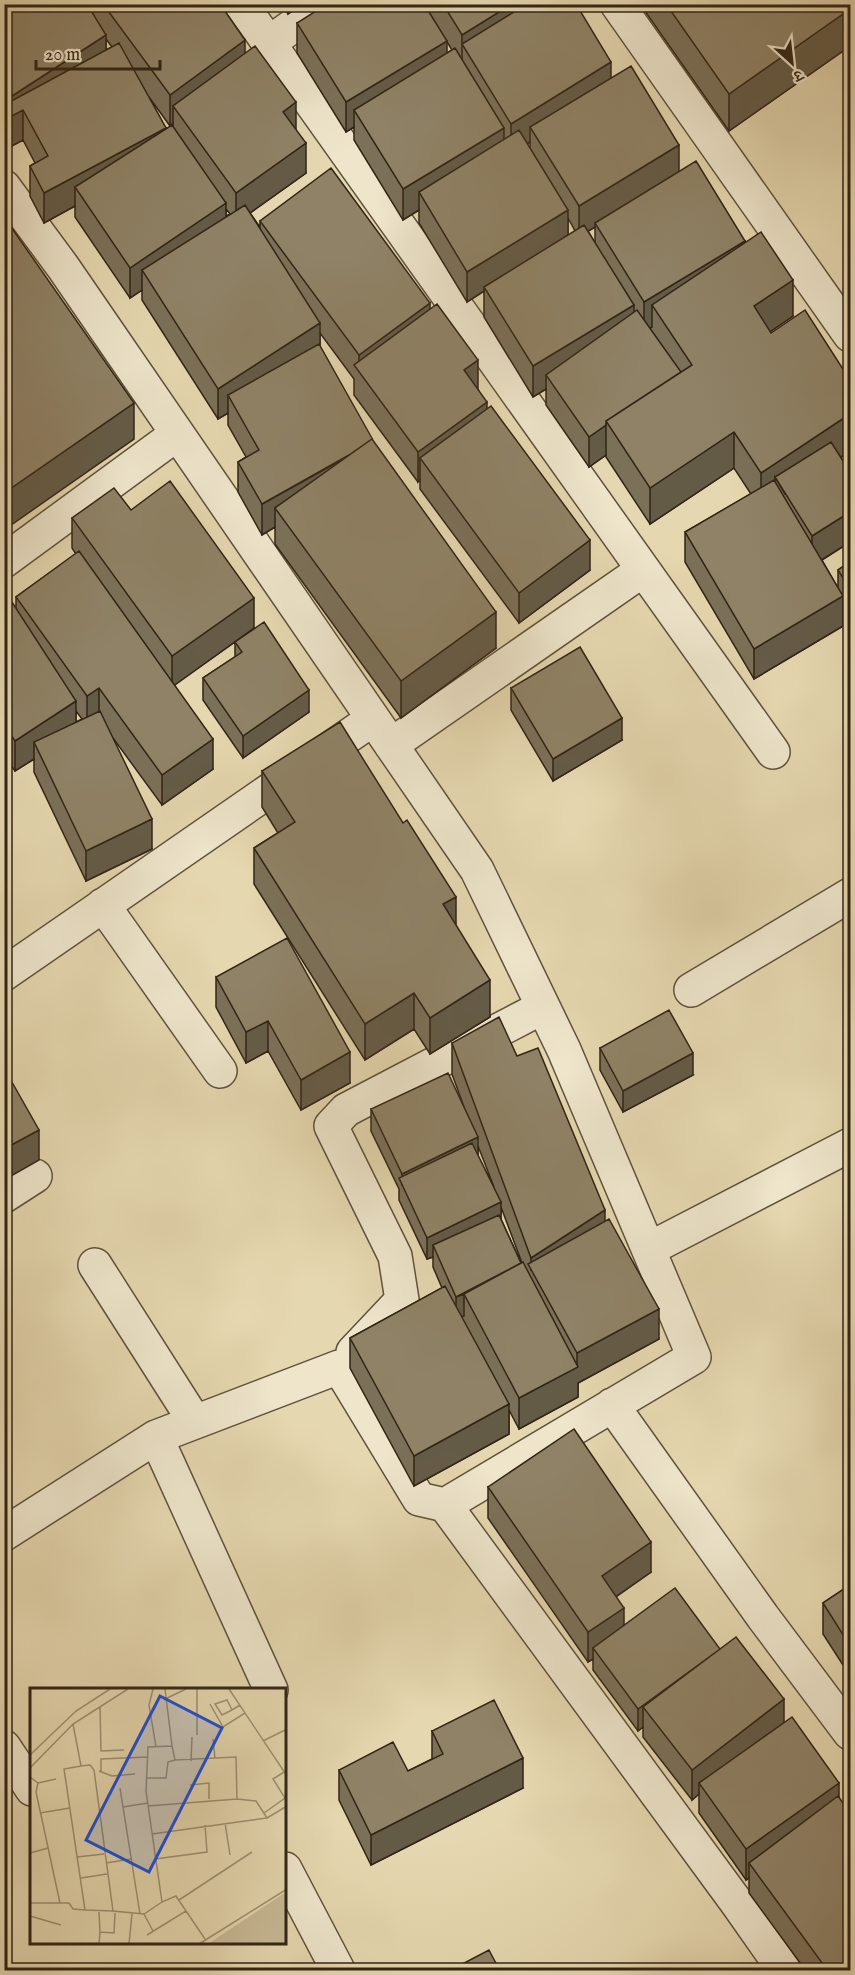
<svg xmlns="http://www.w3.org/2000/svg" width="855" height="1975" font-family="'IM FELL English','Noto Serif Devanagari',serif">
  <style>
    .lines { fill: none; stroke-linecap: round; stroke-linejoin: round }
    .minor-casing { stroke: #5f523c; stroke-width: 36 }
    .minor { stroke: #eee5cb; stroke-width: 33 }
    .wall { fill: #7b7058; stroke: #322516; stroke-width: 1.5; fill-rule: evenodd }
    .shaded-wall { fill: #645b47; stroke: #322516; stroke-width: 1.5 }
    .building { fill: #8f8266; stroke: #322516; stroke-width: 1.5 }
    .inset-road { fill: none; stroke: #9d9072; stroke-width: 1.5 }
    .view { fill: #1d4ed8; fill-opacity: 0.15; stroke: #1d4ed8; stroke-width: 3 }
    .inset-edge { fill: none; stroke: #322516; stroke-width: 3 }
  </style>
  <rect width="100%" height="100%" fill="#e5d7af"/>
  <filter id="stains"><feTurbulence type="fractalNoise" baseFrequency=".00333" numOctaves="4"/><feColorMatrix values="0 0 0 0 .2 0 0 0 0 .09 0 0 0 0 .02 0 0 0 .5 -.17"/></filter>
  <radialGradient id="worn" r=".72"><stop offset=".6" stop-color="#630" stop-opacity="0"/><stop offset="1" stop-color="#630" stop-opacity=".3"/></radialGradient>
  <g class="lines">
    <defs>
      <path id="minor" d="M 241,4 L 773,752
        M 617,4 L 850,335
        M 269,43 L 323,4
        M 4,187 L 63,267 L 477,870 L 564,1050 L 694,1357 L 445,1505 L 737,1903 L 784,1970
        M 4,561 L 177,434
        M 391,745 L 643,570
        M 103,905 L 220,1071
        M 4,974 L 373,719
        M 691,990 L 850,895
        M 4,1196 L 35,1176
        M 649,1249 L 850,1145
        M 95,1265 L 195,1422
        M 353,1352 L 402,1300 L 395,1256 L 331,1126 L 346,1110 L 543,1007
        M 612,1405 L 763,1617 L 850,1733
        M 156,1437 L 271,1690
        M 4,1534 L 156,1437 L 339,1367 L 419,1499 L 445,1505
        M 4,1747 L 32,1789
        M 285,1869 L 338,1970"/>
    </defs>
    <use href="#minor" class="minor-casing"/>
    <use href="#minor" class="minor"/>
  </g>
  <path class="wall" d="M 4,4 L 220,4 L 245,53 L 296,130 L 306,173 L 250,213 L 260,227 L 260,221 L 430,309 L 478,389 L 487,409 L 590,570 L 519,623 L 420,489 L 420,480 L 418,482 L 354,395 L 354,379 L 320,333 L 320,346 L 372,440 L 496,648 L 401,718 L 275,544 L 275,527 L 262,535 L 238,492 L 238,462 L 246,457 L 228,425 L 228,413 L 218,419 L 142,300 L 142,290 L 130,298 L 75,217 L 75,206 L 44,223 L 30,196 L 30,166 L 35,163 L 23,140 L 6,149 L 4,147 ZM 106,39 L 112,47 L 106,50 ZM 149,97 L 170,126 L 173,123 L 173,127 L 166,129 ZM 226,209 L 230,214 L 226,216 Z
    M 282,4 L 302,4 L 288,14 Z
    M 424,4 L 576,4 L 611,78 L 679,172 L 745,243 L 793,316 L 770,331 L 841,457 L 850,542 L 822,560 L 838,588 L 838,570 L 850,562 L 850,620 L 843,608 L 843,626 L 754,679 L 685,562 L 685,532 L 751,494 L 734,468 L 650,524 L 606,457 L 606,455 L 589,467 L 546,405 L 546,389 L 533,397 L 484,317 L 484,291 L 467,302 L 419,223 L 419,210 L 403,220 L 354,140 L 354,127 L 346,132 L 297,53 L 297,23 L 447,53 L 452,50 ZM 530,142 L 530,149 L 527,144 ZM 568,218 L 575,231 L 568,236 ZM 595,227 L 595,243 L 588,231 Z
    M 640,4 L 850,4 L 850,46 L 729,131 Z
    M 850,160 L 850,194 L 849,192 L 849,161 Z
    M 131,510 L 254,628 L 235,642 L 309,712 L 243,758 L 203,700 L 203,678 L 235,657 L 235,642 L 174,685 L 213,769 L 162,805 L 113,738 L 152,849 L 86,881 L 34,772 L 34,759 L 15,771 L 4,755 L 4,603 L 16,608 L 16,597 L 76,554 L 72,548 L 72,518 ZM 76,711 L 82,719 L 76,722 Z
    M 511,688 L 622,740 L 553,781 L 511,710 Z
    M 262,771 L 456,925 L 490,1017 L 430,1054 L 414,1029 L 365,1060 L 254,884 L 254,848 L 278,833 L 262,807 Z
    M 216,977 L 350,1083 L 301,1110 L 268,1051 L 246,1063 L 216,1007 Z
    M 452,1043 L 517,1056 L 605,1221 L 659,1339 L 578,1383 L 578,1397 L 519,1429 L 509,1410 L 509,1434 L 414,1486 L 350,1368 L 350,1338 L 442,1288 L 433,1267 L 433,1257 L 427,1259 L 399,1200 L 399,1189 L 371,1131 L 371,1109 L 464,1107 L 452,1074 ZM 478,1146 L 494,1187 L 478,1156 ZM 501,1207 L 522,1263 L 521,1263 L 501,1219 Z
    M 600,1048 L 693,1075 L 623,1112 L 600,1070 Z
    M 850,1317 L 850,1368 L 844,1358 L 844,1321 Z
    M 488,1487 L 651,1572 L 616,1597 L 624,1626 L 720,1649 L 784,1723 L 839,1797 L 850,1971 L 806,1971 L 749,1893 L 749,1878 L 746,1880 L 699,1813 L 699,1794 L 692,1800 L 643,1737 L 643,1727 L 638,1731 L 593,1670 L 593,1659 L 588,1662 L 488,1518 Z
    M 850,1585 L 850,1676 L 823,1634 L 823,1603 Z
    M 432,1731 L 523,1788 L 371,1865 L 339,1800 L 339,1770 L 408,1771 L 432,1759 Z"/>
  <path class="shaded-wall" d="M 288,4 L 302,4 L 288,14 Z
    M 512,4 L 560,4 L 462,44 L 462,65 L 462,35 Z
    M 850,9 L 850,46 L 729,131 L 729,94 Z
    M 106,35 L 106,65 L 23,110 L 23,140 L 6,149 L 6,119 L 9,118 L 9,98 Z
    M 245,40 L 245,70 L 173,106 L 173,123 L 170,126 L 170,95 Z
    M 447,41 L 447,71 L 354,110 L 354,127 L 346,132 L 346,102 Z
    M 611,62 L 611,92 L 530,127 L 530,142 L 511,154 L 511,124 Z
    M 296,102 L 296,132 L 283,112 Z
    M 166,128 L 166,158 L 75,187 L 75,206 L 44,223 L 44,193 Z
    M 504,128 L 504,158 L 419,192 L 419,210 L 403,220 L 403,189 Z
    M 306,143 L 306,173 L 236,223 L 236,193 Z
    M 679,145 L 679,175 L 595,223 L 595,227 L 579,237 L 579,206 Z
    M 226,203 L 226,234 L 142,270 L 142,290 L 130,298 L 130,268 Z
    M 568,210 L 568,240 L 484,287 L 484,291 L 467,302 L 467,272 Z
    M 745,241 L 745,271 L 652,305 L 652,327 L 644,332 L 644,302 Z
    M 793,280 L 793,316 L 754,343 L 754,306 Z
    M 430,303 L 430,333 L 359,371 L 359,355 Z
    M 634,305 L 634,335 L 546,375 L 546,389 L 533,397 L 533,366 Z
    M 320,323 L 320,354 L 228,395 L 228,413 L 218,419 L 218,389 Z
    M 478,360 L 478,391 L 464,370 Z
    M 487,402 L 487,432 L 420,458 L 420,480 L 418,482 L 418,452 Z
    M 134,403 L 134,439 L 4,530 L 4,493 Z
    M 850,414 L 850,451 L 785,494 L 775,477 L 775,501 L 761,510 L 761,473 Z
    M 606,425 L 606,455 L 589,467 L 589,437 Z
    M 734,432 L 734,468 L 650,524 L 650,488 Z
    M 374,442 L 275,508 L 275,527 L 262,535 L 262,504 Z
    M 850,512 L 850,542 L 812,566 L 812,536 Z
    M 590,540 L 590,570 L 519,623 L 519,593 Z
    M 843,596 L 843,626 L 754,679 L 754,649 Z
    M 254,598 L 254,628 L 172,687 L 172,656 Z
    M 496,612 L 496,648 L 401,718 L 401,681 Z
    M 99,688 L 99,718 L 87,727 L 87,696 Z
    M 309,690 L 309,712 L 243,758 L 243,736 Z
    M 76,701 L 76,731 L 34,742 L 34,759 L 15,771 L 15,741 Z
    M 622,718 L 622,740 L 553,781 L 553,759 Z
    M 213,739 L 213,769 L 162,805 L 162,775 Z
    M 152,819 L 152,849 L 86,881 L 86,851 Z
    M 456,897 L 456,933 L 443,904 Z
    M 490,980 L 490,1017 L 430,1054 L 430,1018 Z
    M 414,993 L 414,1029 L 365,1060 L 365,1024 Z
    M 268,1021 L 268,1051 L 246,1063 L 246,1032 Z
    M 350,1052 L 350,1083 L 301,1110 L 301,1080 Z
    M 693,1053 L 693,1075 L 623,1112 L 623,1091 Z
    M 39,1130 L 39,1160 L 4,1180 L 4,1149 Z
    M 478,1137 L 478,1159 L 402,1185 L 402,1174 Z
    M 501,1202 L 501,1223 L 433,1245 L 433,1257 L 427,1259 L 427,1238 Z
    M 605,1210 L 605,1240 L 531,1270 L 531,1258 Z
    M 464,1294 L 464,1316 L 456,1319 L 456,1297 Z
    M 659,1309 L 659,1339 L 578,1383 L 578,1397 L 519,1429 L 519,1398 L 577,1367 L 577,1353 Z
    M 509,1404 L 509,1434 L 414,1486 L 414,1456 Z
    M 651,1542 L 651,1572 L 602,1606 L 602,1576 Z
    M 624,1608 L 624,1638 L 593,1648 L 593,1659 L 588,1662 L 588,1632 Z
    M 720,1650 L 643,1707 L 643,1727 L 638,1731 L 638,1709 Z
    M 784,1699 L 784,1730 L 699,1783 L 699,1794 L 692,1800 L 692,1770 Z
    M 523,1758 L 523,1788 L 371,1865 L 371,1835 Z
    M 839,1783 L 839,1814 L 749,1863 L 749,1878 L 746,1880 L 746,1849 Z"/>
  <path class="building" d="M 4,4 L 87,4 L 106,35 L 9,98 L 4,92 Z
    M 103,4 L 220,4 L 245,40 L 170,95 Z
    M 327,4 L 424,4 L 447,41 L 346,102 L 297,23 Z
    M 443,4 L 512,4 L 462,35 Z
    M 527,4 L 576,4 L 611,62 L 511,124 L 462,44 Z
    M 666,4 L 847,4 L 850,9 L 729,94 Z
    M 119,43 L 166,128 L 44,193 L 30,166 L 48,156 L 23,110 L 6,119 L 4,117 L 4,105 Z
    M 255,46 L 296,102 L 283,112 L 306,143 L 236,193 L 173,106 Z
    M 455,48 L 504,128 L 403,189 L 354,110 Z
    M 631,66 L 679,145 L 579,206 L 530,127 Z
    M 172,125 L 226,203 L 130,268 L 75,187 Z
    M 519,130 L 568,210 L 467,272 L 419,192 Z
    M 696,161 L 745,241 L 644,302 L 595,223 Z
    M 331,168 L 430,303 L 359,355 L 260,221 Z
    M 245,205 L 320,323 L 218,389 L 142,270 Z
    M 4,217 L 134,403 L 4,493 Z
    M 584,225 L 634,305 L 533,366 L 484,287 Z
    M 761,232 L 793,280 L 754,306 L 771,333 L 805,310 L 850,380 L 850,414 L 761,473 L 734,432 L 650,488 L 606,421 L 692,365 L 652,305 Z
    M 437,304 L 478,360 L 464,370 L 487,402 L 418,452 L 354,365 Z
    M 637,310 L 681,372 L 606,421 L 606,425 L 589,437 L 546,375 Z
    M 319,344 L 373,440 L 372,439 L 349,455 L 262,504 L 238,462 L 259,450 L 228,395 Z
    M 491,406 L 590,540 L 519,593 L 420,458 Z
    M 372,439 L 496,612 L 401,681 L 275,508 Z
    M 831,442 L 850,472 L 850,512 L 812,536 L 775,477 Z
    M 774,480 L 843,596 L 754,649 L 685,532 Z
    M 170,481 L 254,598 L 172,656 L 72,518 L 114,488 L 131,510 Z
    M 79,551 L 213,739 L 162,775 L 99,688 L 87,696 L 16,597 Z
    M 850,562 L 850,589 L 838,570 Z
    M 10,599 L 76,701 L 15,741 L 4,725 L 4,603 Z
    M 264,622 L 309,690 L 243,736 L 203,678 L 242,652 L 235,642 Z
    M 580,647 L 622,718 L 553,759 L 511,688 Z
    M 100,711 L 152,819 L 86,851 L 34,742 Z
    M 340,722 L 403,823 L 407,820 L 456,897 L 443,904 L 490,980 L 430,1018 L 414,993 L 365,1024 L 254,848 L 295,822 L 262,771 Z
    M 287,938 L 350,1052 L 301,1080 L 268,1021 L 246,1032 L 216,977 Z
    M 669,1010 L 693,1053 L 623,1091 L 600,1048 Z
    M 499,1017 L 517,1056 L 538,1048 L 605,1210 L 531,1258 L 452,1043 Z
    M 4,1068 L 39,1130 L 4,1149 Z
    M 448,1073 L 478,1137 L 402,1174 L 371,1109 Z
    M 472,1143 L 501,1202 L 427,1238 L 399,1178 Z
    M 499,1215 L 521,1263 L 456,1297 L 433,1245 Z
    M 609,1219 L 659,1309 L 577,1353 L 528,1264 Z
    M 523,1262 L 578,1367 L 519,1398 L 464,1294 Z
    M 445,1286 L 509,1404 L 414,1456 L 350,1338 Z
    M 850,1317 L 850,1331 L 844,1321 Z
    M 574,1429 L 651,1542 L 602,1576 L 624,1608 L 588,1632 L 488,1487 Z
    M 850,1585 L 850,1646 L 823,1603 Z
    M 675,1588 L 720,1649 L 638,1709 L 593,1648 Z
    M 736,1637 L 784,1699 L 692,1770 L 643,1707 Z
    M 494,1700 L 523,1758 L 371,1835 L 339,1770 L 393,1742 L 408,1771 L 443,1754 L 432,1731 Z
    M 792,1717 L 839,1783 L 746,1849 L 699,1783 Z
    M 838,1796 L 850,1813 L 850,1971 L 828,1971 L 749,1863 Z
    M 489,1950 L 500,1971 L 449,1971 Z"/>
  <g transform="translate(30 1688)">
    <rect width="256" height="256" fill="#e5d7af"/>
    <path d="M 256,204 L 256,256 L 178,256 Z" fill="#c7b995"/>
    <path class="inset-road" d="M 123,1 L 119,17 L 126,59M 167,1 L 167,47M 199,1 L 257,88M 135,11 L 156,1M 180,16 L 193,39 L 215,25M 70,19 L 71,63 L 94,62M 202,22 L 197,12 L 185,16 L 192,27 L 202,22 L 210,17M 43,36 L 51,78 L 60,77 L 64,82 L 83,223 L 114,226 L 132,214M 183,51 L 185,71M 233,53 L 257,41M 0,67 L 46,23 L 80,1M 161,73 L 162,49M 0,80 L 43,36 L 98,1M 69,83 L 82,88 L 105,86M 71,83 L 71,71 L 118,69M 0,89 L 8,95 L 6,104 L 30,215M 116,90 L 136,90 L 138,74 L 145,72M 8,95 L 26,91M 160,97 L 179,95 L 179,111M 90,100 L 110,226M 118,118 L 207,111M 93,119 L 118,115M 10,125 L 40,120M 234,125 L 255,110 L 243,91 L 254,84M 237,130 L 257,118M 195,135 L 200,167M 122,146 L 237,130 L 226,113 L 207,111 L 206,69 L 145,72 L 142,58M 0,165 L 18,160M 47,169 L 74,166M 125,171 L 177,164 L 175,137M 76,175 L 101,171M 51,190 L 77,186M 0,211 L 0,215 L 39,215 L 43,221 L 55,222 L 34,81 L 51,78M 149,212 L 222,164M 55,222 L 83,223M 156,223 L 175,251M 69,224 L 70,244M 114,226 L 123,243M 0,228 L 31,237M 117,247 L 156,223 L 146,208 L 132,214 L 116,103 L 118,59 L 142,58 L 135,1M 69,256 L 70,244 L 84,245 L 85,225M 99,256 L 102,226M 169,256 L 257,201"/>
    <path class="view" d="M 130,8 L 192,40 L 119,184 L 56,152 Z"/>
    <rect width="256" height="256" class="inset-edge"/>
  </g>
  <rect width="855" height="1975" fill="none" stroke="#e5d7af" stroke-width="24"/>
  <rect x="6" y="6" width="843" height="1963" fill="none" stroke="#322516" stroke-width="3"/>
  <rect x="12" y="12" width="831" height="1951" fill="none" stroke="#322516" stroke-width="1.5"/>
  <g transform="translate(792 63) rotate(153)" stroke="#eee5cb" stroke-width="4.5" paint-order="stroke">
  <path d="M0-4.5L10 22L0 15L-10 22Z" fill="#322516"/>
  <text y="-9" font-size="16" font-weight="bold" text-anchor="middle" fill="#322516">उ</text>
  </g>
  <path d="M36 60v9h124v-9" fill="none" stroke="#322516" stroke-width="3"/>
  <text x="45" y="60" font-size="18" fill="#322516" stroke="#eee5cb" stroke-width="4.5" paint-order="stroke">20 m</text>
  <rect width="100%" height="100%" filter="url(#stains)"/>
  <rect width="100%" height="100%" fill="url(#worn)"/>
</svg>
